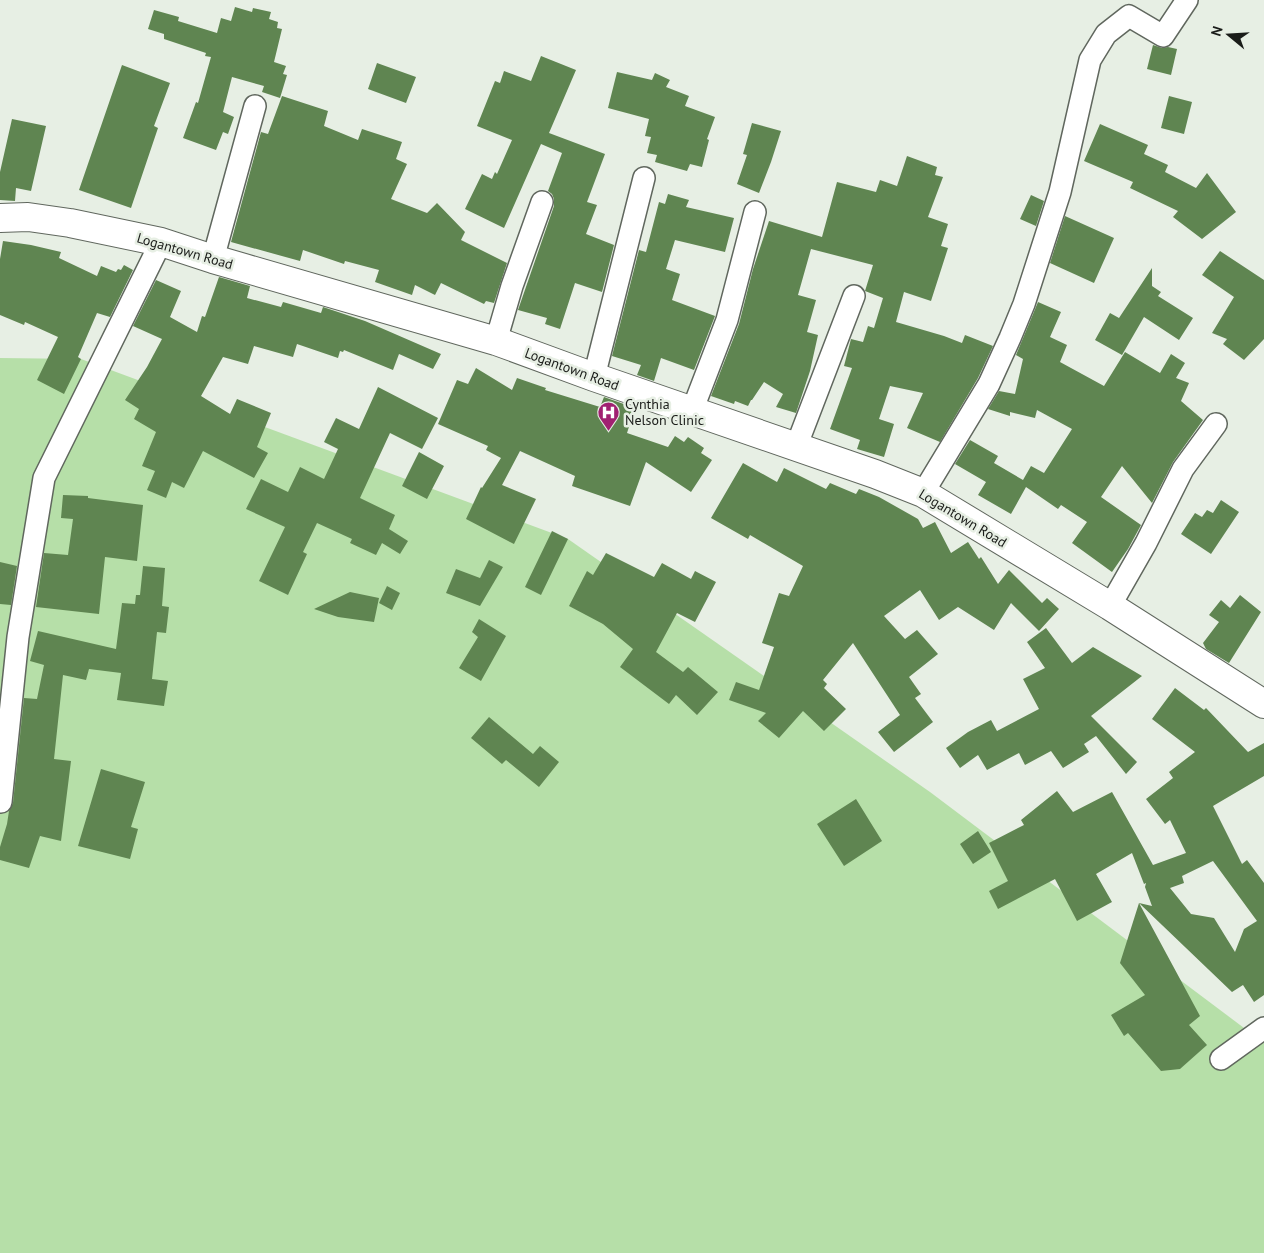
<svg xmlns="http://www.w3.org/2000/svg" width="1264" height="1253" font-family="'PT Sans',sans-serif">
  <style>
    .green { fill: #b6dfa8 }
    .building { fill: #5f8551; fill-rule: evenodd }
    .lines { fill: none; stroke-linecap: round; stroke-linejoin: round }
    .street-casing { stroke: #60675e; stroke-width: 24 }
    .secondary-casing { stroke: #60675e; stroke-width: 30 }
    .street { stroke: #fff; stroke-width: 21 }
    .secondary { stroke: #fff; stroke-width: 28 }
    .labels { text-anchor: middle; stroke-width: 5; stroke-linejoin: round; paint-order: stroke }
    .street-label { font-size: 14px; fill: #1a1c19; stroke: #e7efe4 }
    .poi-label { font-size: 14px; fill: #1a1c19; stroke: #e7efe4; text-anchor: start }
  </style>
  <rect width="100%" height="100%" fill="#e7efe4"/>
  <path class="green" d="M 0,358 L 81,359 L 568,539 L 930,792 L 1264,1043 L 1264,1253 L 0,1253 Z"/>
  <path class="building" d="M 235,7 L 252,12 L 253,8 L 271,12 L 269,19 L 278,22 L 277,28 L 282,29 L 274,62 L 286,66 L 283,74 L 287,75 L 280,98 L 262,92 L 264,86 L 232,77 L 223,112 L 234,117 L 228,134 L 223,132 L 216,150 L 183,138 L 196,102 L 198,103 L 211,57 L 205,56 L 206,53 L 164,39 L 164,34 L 148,29 L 154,10 L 179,17 L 178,21 L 217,33 L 221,18 L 231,21 Z
    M 1153,45 L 1162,48 L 1168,47 L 1177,49 L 1171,75 L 1147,69 Z
    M 541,56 L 576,70 L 549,133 L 605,154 L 587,202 L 597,205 L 586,234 L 614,245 L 602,292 L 575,283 L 560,329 L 545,324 L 547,318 L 518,310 L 554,206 L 554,199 L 552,194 L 548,191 L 562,153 L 541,144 L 504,228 L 465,209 L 482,174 L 492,179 L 495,172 L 497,174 L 512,140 L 477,126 L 495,81 L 500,83 L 504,71 L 531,81 Z
    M 377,63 L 416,77 L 406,103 L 368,89 Z
    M 122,65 L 170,83 L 154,126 L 158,128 L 131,208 L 79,190 Z
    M 617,72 L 652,80 L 655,73 L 670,80 L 666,87 L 689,96 L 685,106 L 715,117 L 707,139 L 709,140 L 702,167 L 690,164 L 687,171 L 655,162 L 657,155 L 647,153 L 651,137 L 645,136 L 649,119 L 608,108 Z
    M 282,96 L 328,111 L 324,126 L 358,140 L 362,129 L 402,142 L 396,159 L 407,164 L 391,199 L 427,213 L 437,203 L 465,232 L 461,240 L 507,263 L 494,303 L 486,301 L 484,304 L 441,283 L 435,295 L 415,285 L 412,295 L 375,282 L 379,270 L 345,261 L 344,264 L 303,250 L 300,261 L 231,242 L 261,132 L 268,134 Z
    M 1169,96 L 1192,102 L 1184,134 L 1161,128 Z
    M 12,119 L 46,126 L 31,191 L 16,188 L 15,201 L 0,200 L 0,172 Z
    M 752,123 L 781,131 L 771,162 L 759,193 L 737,184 L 747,155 L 743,154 Z
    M 1100,124 L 1148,145 L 1144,154 L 1168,165 L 1165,172 L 1196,188 L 1207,173 L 1236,212 L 1202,239 L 1173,217 L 1178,211 L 1130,188 L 1133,182 L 1084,161 Z
    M 907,156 L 937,167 L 935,175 L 943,177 L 928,217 L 948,224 L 941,246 L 948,248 L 931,301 L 904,292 L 896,322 L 944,336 L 962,343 L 965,335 L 993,346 L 978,378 L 940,442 L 907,428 L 923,393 L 890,386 L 879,419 L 894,424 L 884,457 L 857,449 L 860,440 L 830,429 L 852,368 L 844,366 L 851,339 L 863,342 L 868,326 L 874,328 L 883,298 L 865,291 L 873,265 L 811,249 L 798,295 L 816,300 L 807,332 L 818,335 L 810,371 L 796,413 L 776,407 L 783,394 L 764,382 L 752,400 L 751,400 L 748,406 L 735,401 L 734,404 L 711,396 L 739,324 L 753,269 L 769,221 L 822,237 L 837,182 L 876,192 L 880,180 L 897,186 Z
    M 668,194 L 689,200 L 686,207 L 734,218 L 725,252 L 675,240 L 666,269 L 680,274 L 672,300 L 715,316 L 694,370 L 661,358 L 654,381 L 637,375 L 641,365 L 612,356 L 639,250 L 646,252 L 659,202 L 665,204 Z
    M 1031,195 L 1044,201 L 1036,226 L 1020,219 Z
    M 1065,216 L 1114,238 L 1094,283 L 1050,263 Z
    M 3,241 L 31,245 L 61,252 L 59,258 L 97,276 L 101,266 L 116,272 L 118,269 L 121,270 L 124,265 L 133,270 L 110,317 L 97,313 L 78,357 L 81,359 L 64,394 L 37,380 L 58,337 L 25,322 L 24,325 L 0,315 L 0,259 Z
    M 1220,251 L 1264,280 L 1264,339 L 1244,360 L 1223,344 L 1227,339 L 1212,333 L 1234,297 L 1202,275 Z
    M 1152,268 L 1152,286 L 1161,292 L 1158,296 L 1193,318 L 1179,340 L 1144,317 L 1122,355 L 1095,340 L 1110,313 L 1119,318 Z
    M 219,277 L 250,286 L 247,298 L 281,307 L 283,302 L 321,313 L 323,307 L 365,321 L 441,354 L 433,369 L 399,354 L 393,370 L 344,350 L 343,352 L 340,351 L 338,358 L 297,344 L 293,357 L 254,346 L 248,364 L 223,357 L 201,396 L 230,414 L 237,399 L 271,413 L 257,447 L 268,453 L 254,478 L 203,451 L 184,488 L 172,482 L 166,498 L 147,490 L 155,471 L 142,466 L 156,432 L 134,419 L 139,409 L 125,400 L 147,367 L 162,339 L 133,326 L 156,280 L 181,291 L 170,317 L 197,332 L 202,316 L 205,317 Z
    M 1038,302 L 1061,312 L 1050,337 L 1067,345 L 1060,362 L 1104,386 L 1125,352 L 1160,373 L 1171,354 L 1185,363 L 1176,378 L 1189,383 L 1181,401 L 1203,420 L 1173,462 L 1152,503 L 1122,466 L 1101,497 L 1141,525 L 1128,549 L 1112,572 L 1072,543 L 1087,522 L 1061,505 L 1058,509 L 1026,487 L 1011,514 L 978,495 L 986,482 L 955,464 L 970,440 L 998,456 L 994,463 L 1023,480 L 1031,466 L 1044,473 L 1072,429 L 1037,410 L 1035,418 L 1010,412 L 1010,416 L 988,409 L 999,391 L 1015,394 L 1023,359 L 1016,355 Z
    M 476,368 L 512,390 L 517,378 L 546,388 L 545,390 L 600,407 L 604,397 L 635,408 L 627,433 L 668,447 L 675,436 L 684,442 L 688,437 L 704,448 L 701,453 L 712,460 L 691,492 L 646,462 L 630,506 L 572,486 L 575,476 L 520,451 L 502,485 L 536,499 L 514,544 L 466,519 L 481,487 L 482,488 L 501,458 L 486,450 L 488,446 L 438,424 L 457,380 L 468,384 Z
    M 378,387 L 438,418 L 422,449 L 390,433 L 360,498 L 395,515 L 389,529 L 408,541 L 400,554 L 382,543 L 376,555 L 350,543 L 352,539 L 317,523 L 303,552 L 307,554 L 288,595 L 259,581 L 285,527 L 246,509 L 261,479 L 288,492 L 300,467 L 324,479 L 338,449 L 324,442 L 336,418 L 359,429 Z
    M 419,452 L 444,466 L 427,499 L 402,486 Z
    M 743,463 L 777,482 L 784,468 L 826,489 L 830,483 L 856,494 L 859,489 L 879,497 L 918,519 L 923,528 L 935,522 L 951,553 L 968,542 L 979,559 L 981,557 L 998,584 L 1009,570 L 1042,603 L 1047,598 L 1059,609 L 1039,631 L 1011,603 L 994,630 L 958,607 L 939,620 L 920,590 L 884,616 L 905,639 L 917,630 L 938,654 L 909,677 L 921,694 L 915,698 L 933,722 L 894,752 L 878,732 L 900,715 L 853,643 L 823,680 L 827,684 L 824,688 L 846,709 L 824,731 L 803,711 L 779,738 L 758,721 L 766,713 L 729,700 L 736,682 L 759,690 L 774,647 L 762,643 L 779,593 L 789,596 L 803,566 L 750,535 L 748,539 L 711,518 Z
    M 63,495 L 88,496 L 88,498 L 143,505 L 137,561 L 105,557 L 99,614 L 36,607 L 44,553 L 68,555 L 73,519 L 61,518 Z
    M 1221,500 L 1239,512 L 1211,554 L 1181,534 L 1195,513 L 1202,517 L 1207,510 L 1213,513 Z
    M 552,531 L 568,539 L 541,595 L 525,587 Z
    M 606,553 L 654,577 L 662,563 L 691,579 L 695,571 L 716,582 L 695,622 L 677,613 L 656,652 L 683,672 L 688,667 L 718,692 L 697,715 L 676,695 L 669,704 L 620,667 L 633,649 L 603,624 L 569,606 L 587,571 L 593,575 Z
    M 489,560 L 503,567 L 480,606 L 446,593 L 456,569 L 480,578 Z
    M 0,562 L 17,566 L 11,605 L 0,604 Z
    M 143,566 L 165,568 L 162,606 L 169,607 L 166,633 L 157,632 L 152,679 L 168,681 L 164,706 L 117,700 L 121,673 L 89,669 L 86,680 L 63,675 L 54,759 L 71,761 L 61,841 L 40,836 L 29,868 L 0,860 L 0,847 L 7,824 L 9,811 L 13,803 L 24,698 L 37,699 L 44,665 L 30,661 L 38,631 L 116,649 L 122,603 L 135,604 L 136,595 L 140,595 Z
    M 387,586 L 400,593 L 392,610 L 379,603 Z
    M 350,592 L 379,598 L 374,622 L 338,617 L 314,609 Z
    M 1240,595 L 1261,612 L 1229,663 L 1206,649 L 1203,643 L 1219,622 L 1209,615 L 1221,600 L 1230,608 Z
    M 479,619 L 506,636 L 481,681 L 459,668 L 478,637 L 472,632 Z
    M 1046,628 L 1072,663 L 1093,647 L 1142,676 L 1091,716 L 1137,762 L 1126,774 L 1096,736 L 1084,744 L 1089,752 L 1063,768 L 1051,751 L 1025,765 L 1019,753 L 987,770 L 978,755 L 960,768 L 946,748 L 968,732 L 991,720 L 997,731 L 1039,709 L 1023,679 L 1045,668 L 1027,642 Z
    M 1175,688 L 1204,710 L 1206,708 L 1248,752 L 1264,743 L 1264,776 L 1213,806 L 1242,864 L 1247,860 L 1264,883 L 1264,995 L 1254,1002 L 1243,985 L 1232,992 L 1139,903 L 1152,906 L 1145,887 L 1146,883 L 1144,884 L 1132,853 L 1096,874 L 1112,902 L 1077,921 L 1055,879 L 998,909 L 989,891 L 1008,881 L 989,843 L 1024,825 L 1021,820 L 1057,791 L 1073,812 L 1112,792 L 1153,865 L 1186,853 L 1170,820 L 1165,824 L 1146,799 L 1173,778 L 1169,772 L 1195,752 L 1152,719 ZM 1213,861 L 1257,921 L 1244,929 L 1235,952 L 1214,918 L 1191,914 L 1170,888 L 1184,883 L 1182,876 Z
    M 489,717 L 533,754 L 540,746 L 559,762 L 539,787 L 506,760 L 502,764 L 471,738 Z
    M 101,769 L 145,782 L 131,827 L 138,829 L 130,859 L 78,846 Z
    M 856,799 L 882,841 L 844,866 L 817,824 Z
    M 978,831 L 991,852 L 973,864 L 960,844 Z
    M 1139,903 L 1200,1016 L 1189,1025 L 1207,1045 L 1180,1069 L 1161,1071 L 1128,1033 L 1124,1036 L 1111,1015 L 1145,995 L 1120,963 Z"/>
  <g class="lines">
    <defs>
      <path id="street" d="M 213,259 L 255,106
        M 496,341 L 512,286 L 542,202
        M 594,377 L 644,178
        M 692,411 L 727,320 L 755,212
        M 796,447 L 854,296
        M 923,493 L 989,384 L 1010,338 L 1024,304 L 1060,192 L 1090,60 L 1106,34 L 1129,16 L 1163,36 L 1187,0
        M 1110,606 L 1146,543 L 1183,469 L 1216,424
        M 1,802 L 18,637 L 44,478 L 161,242
        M 1221,1059 L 1264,1028"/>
      <path id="secondary" d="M 0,218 L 28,217 L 70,223 L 161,242 L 213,259 L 496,341 L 594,377 L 875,474 L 923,493 L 1110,606 L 1264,704"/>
    </defs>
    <use href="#street" class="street-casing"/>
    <use href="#secondary" class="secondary-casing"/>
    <use href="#street" class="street"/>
    <use href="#secondary" class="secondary"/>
  </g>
  <defs>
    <symbol id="hospital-pin" viewBox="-11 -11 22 30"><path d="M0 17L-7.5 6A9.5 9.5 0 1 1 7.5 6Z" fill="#a12071" stroke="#e7efe4"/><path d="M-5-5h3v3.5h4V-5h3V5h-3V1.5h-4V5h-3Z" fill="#fff"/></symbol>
  </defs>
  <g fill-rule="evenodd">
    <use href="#hospital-pin" x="596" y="400" width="25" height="34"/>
  </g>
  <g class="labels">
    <g class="street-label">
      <text transform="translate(185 251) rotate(16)" y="5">Logantown Road</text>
      <text transform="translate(572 369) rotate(20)" y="5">Logantown Road</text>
      <text transform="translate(963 518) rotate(31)" y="5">Logantown Road</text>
    </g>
    <g class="poi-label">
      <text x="625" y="409">Cynthia<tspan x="625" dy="16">Nelson Clinic</tspan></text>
    </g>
  </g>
  <g transform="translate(1229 35) rotate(288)" stroke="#e7efe4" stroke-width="4" paint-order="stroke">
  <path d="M0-4L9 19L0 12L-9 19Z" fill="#1a1c19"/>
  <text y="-8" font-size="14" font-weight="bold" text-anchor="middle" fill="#1a1c19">N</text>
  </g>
</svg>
